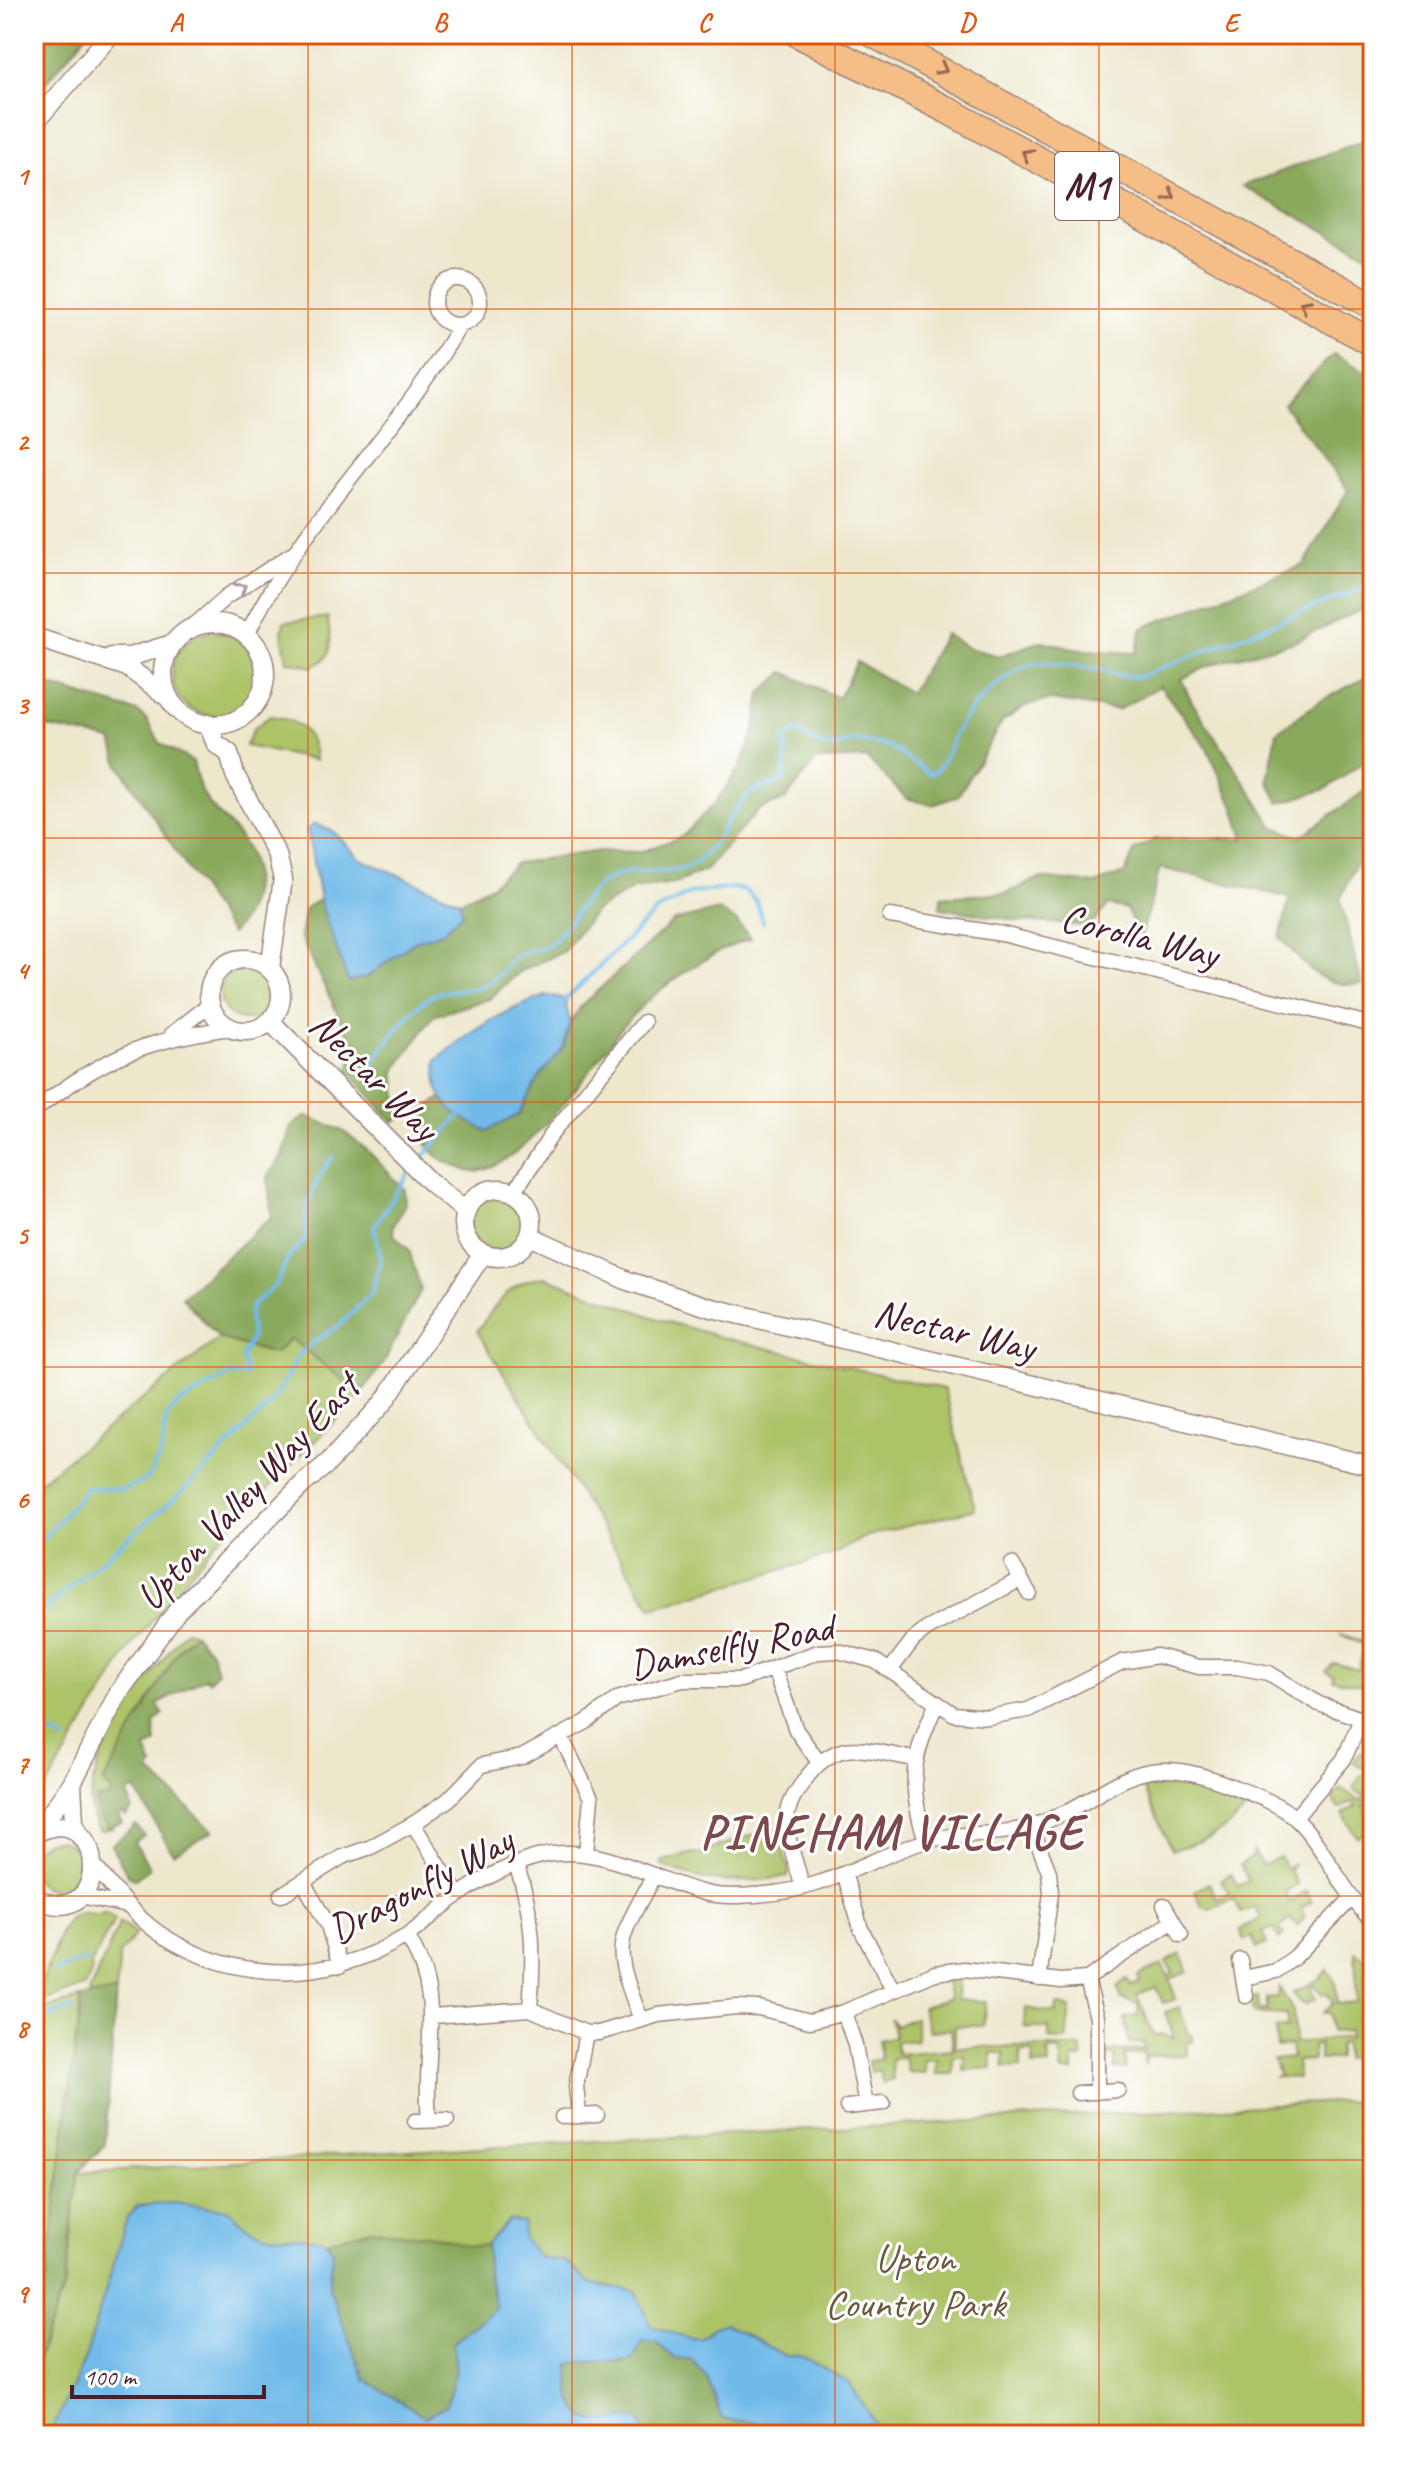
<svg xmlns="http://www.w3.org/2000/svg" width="1407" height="2469" font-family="Caveat,sans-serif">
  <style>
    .green { fill: #acc368; stroke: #7b714a; stroke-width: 2 }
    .forest { fill: #89a95c; stroke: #6a6444; stroke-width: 2 }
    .water { fill: #70bae9; stroke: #5d6c8a; stroke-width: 2 }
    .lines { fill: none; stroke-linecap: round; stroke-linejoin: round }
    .stream { stroke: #70bae9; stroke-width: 4 }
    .minor-casing { stroke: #9c837c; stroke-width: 17 }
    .tertiary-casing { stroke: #9c837c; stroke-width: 21 }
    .motorway-casing { stroke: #9c837c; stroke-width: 29 }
    .minor { stroke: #fff; stroke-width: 14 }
    .tertiary { stroke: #fff; stroke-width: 18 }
    .motorway { stroke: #f6be87; stroke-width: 26 }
    .oneway { stroke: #976754 }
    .oneway2 { stroke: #ae9aa0 }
    .grid { fill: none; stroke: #e0560e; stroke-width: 2; stroke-opacity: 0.55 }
    .labels { text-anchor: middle; stroke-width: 6; stroke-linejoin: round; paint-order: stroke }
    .shield { fill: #fff; stroke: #80626b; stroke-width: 2 }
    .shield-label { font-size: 38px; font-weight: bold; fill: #4a1f2b }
    .street-label { font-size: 40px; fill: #4a1f2b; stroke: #fff }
    .park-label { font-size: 40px; fill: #6c5840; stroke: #fff }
    .district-label { font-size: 48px; font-weight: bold; letter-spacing: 2px; fill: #7d494a; stroke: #fff }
    .neatline { fill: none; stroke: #e0560e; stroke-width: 3 }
    .grid-label { font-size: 26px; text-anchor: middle; font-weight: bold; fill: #e0560e }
  </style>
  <rect width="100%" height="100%" fill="#fff"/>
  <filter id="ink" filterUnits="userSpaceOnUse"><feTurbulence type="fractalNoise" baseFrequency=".0125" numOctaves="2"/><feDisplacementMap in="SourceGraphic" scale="16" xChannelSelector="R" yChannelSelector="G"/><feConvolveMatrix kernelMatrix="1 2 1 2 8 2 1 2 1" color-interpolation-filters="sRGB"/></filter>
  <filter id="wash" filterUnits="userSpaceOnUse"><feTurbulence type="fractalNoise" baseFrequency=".006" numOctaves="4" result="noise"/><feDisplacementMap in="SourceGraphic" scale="32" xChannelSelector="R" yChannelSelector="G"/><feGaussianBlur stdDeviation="1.8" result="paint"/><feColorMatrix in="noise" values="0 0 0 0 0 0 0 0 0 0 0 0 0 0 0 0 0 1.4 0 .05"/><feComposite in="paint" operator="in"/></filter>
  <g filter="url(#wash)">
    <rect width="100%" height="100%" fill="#ede7cc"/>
    <path class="green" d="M 328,617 C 329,640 339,655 312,667 L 287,661 L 282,632 L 284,622 Z
      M172 674a42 42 0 1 1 84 0a42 42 0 1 1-84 0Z
      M 270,716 C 296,719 314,732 315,760 L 246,746 L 253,729 Z
      M220 994a26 26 0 1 1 52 0a26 26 0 1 1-52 0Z
      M470 1223a28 28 0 1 1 56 0a28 28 0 1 1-56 0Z
      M 545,1277 L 661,1320 L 724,1338 L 944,1389 L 975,1509 L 867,1536 L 834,1554 L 652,1608 L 477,1331 C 496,1306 510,1279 545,1277 Z
      M 219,1338 L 275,1354 L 290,1338 L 361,1394 L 214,1544 L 130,1648 L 34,1808 L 34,1486 Z
      M 186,1630 L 194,1633 L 176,1654 L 104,1782 L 112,1791 L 107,1828 L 114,1828 L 100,1831 C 61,1782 155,1670 186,1630 Z
      M 1340,1634 L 1373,1645 L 1373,1688 L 1332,1679 L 1333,1675 L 1326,1672 L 1334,1663 L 1358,1670 L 1365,1645 Z
      M 1360,1752 L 1373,1759 L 1373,1810 L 1368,1803 L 1363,1806 L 1372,1821 L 1370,1829 L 1357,1837 L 1343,1814 L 1356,1806 L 1354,1801 L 1338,1809 L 1332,1797 L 1341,1789 L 1362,1801 L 1365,1796 L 1353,1789 L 1361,1775 L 1367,1776 L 1369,1772 L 1353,1762 Z
      M 1163,1782 L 1185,1782 L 1248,1806 C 1228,1833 1204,1841 1172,1850 L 1142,1786 Z
      M 776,1828 L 789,1870 L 788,1877 C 737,1883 709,1886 661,1865 L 662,1861 L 693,1853 L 703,1855 L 706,1850 Z
      M31 1865a25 25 0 1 1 50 0a25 25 0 1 1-50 0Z
      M 1253,1850 L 1262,1866 L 1280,1857 L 1286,1868 L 1294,1863 L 1289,1869 L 1297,1884 L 1285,1892 L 1290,1902 L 1306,1891 L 1312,1902 L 1301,1908 L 1305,1917 L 1298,1925 L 1290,1918 L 1279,1929 L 1284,1934 L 1279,1939 L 1274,1928 L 1262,1932 L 1267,1944 L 1257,1948 L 1252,1937 L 1244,1940 L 1240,1930 L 1261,1918 L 1256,1907 L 1241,1913 L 1233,1898 L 1210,1909 L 1202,1906 L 1195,1891 L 1209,1883 L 1217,1899 L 1229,1893 L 1221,1880 L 1231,1874 L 1238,1886 L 1249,1881 L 1240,1865 L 1253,1857 Z
      M 81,1912 L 101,1915 L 104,1912 L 115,1919 L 91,1963 L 92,1971 L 85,1987 L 34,2004 L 60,1933 L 69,1918 Z
      M 120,1922 L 136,1933 L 120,1954 L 116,1992 L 91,1997 L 90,1991 Z
      M 1355,1952 L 1369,1961 L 1373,1955 L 1368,1967 L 1373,1970 L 1373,1996 L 1370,1996 L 1363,2028 L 1373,2030 L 1373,2042 L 1372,2036 L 1360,2037 L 1362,2057 L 1345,2059 L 1344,2043 L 1338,2044 L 1338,2058 L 1319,2060 L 1319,2045 L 1312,2046 L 1313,2060 L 1297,2061 L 1298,2078 L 1276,2077 L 1279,2075 L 1273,2060 L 1293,2058 L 1291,2045 L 1277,2048 L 1275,2029 L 1288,2028 L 1286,2015 L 1253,2013 L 1251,1998 L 1258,1997 L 1259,2010 L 1267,2010 L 1267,1998 L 1278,1997 L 1279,1987 L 1293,2011 L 1295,2043 L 1349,2037 L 1349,2031 L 1331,2032 L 1329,2013 L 1322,2013 L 1333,2004 L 1327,1993 L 1322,1995 L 1315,1985 L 1310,1989 L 1316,1999 L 1307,2004 L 1301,2003 L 1293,1993 L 1319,1979 L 1327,1970 L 1335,1981 L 1337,2004 L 1357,2002 Z
      M 1181,1954 L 1188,1972 L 1169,1979 L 1176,1999 L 1163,2003 L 1156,1987 L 1137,1995 L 1154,2037 L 1162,2034 L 1174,2038 L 1165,2012 L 1179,2007 L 1188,2034 L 1193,2036 L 1193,2042 L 1187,2042 L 1187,2055 L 1146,2056 L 1145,2066 L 1144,2053 L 1125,2055 L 1126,2069 L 1115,2068 L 1115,2056 L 1106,2055 L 1109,2052 L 1145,2049 L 1144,2043 L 1129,2044 L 1125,2018 L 1138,2016 L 1138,2004 L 1122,1999 L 1117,1988 L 1127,1979 L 1130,1986 L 1140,1982 L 1138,1976 L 1162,1965 L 1168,1976 L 1173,1973 L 1166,1962 Z
      M 945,1980 L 958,1980 L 957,1999 L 986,2002 L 983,2026 L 955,2026 L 955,2047 L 1081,2047 L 1083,2059 L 1073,2059 L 1073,2072 L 1062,2072 L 1060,2050 L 1048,2051 L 1049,2065 L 1032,2066 L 1033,2052 L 1020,2052 L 1021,2067 L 1004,2068 L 1004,2053 L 991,2053 L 992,2068 L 963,2070 L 965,2056 L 953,2056 L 953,2074 L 935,2074 L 937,2059 L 924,2060 L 925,2073 L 908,2072 L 904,2057 L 891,2060 L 893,2080 L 882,2083 L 879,2070 L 870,2072 L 868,2062 L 881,2059 L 878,2040 L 895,2037 L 890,2018 L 895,2025 L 915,2018 L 918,2036 L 916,2040 L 896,2042 L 897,2054 L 953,2049 L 951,2029 L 929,2031 L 922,2007 L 950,1998 Z
      M 81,1998 L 47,2281 L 34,2289 L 34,2012 Z
      M 1057,2004 L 1070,2008 L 1066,2040 L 1049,2039 L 1049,2028 L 1028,2028 L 1024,2025 L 1025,2008 L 1056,2013 Z
      M 1373,2100 L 1373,2435 L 34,2435 L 34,2368 L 66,2282 L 78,2173 L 371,2153 Z"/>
    <path class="forest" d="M 47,34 L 87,34 L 34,96 L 34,51 Z
      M 1373,137 L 1373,257 L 1242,186 Z
      M 1334,354 L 1373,376 L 1373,604 L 1294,642 L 1213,664 L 1181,679 L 1192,702 L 1274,827 L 1300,837 L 1373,785 L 1373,826 L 1340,900 L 1362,984 C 1318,988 1307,967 1280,937 L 1290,898 L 1160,868 L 1141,937 L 1126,909 L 1108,905 L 1091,926 L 1019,921 L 940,908 L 941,897 L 1007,893 L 1040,878 L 1095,884 L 1125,873 L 1135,850 L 1155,839 L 1244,839 L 1234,807 L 1207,748 L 1160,686 L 1118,710 L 1050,700 L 1027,705 L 1002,722 L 958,796 L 933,805 L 906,798 L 867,758 L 816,760 L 786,799 L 758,810 L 706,870 L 674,884 L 634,889 L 595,911 L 563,952 L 522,970 L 489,999 L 433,1016 L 395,1071 L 398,1099 L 406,1115 L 394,1122 L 349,1072 L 354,1047 L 300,936 L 305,908 L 320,899 L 367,977 L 415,941 L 442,932 L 461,914 L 460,901 L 490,886 L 516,863 L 599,851 L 641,852 L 683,836 L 715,803 L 740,767 L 755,729 L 761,693 L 784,672 L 838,698 L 857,662 L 910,693 L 945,634 L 968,648 L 999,656 L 1042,641 L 1082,650 L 1136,653 L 1142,628 L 1304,565 L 1348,490 L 1283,404 Z
      M 1365,678 L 1373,678 L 1373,755 L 1326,789 L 1279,803 L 1268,780 L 1277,732 L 1318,702 Z
      M 34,681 L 138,712 L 147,720 L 160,743 L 193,762 C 196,772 197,783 202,792 C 211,811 231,824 242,841 C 262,870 254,910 231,934 L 119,765 L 112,740 L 34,724 Z
      M 719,910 L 736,921 L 751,939 C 707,951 634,1003 611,1043 C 585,1077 518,1172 473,1172 C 466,1171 456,1166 450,1163 C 430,1156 419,1135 416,1115 L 441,1098 L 467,1121 L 518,1115 L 539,1077 L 563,1048 L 570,1023 L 581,1006 L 674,921 Z
      M 306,1116 L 343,1131 L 367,1150 L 405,1190 L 406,1204 L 393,1226 L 394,1235 L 409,1250 L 421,1290 L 384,1362 L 361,1394 L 290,1338 L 275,1354 L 219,1338 L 182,1297 L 272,1216 L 267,1177 L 281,1158 L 291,1126 Z
      M 194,1633 L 211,1651 L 217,1672 L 209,1681 L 206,1677 L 158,1704 L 163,1714 L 154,1723 L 156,1743 L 146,1749 L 153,1766 L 150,1772 L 213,1831 L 173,1854 L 135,1789 L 127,1793 L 132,1809 L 126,1817 L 123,1813 L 118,1816 L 122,1823 L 108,1828 L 98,1815 L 96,1799 L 109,1798 L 111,1791 L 103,1782 L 176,1654 Z
      M 136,1825 L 144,1835 L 134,1842 L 150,1868 L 135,1879 L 128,1875 L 111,1845 Z
      M 116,1992 L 105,2144 L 78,2173 L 66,2282 L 34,2368 L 34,2289 L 47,2280 L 81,1998 Z
      M 371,2229 C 394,2235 424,2232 443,2238 C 464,2243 464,2248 487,2245 L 487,2274 L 496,2308 L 453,2343 L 456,2371 L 446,2406 L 425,2417 L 364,2379 L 329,2288 L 333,2252 L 327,2241 Z
      M 641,2341 L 655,2341 L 675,2359 L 691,2358 L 706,2376 L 722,2419 L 756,2423 L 768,2435 L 646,2435 L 639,2418 C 625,2417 614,2421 601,2421 C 570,2421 567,2386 570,2363 L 605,2359 L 624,2363 L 636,2352 Z"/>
    <path class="water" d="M 315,824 L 334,832 L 360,859 L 460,901 L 462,914 L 442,932 L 415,941 L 367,977 L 348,981 L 321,905 L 307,829 Z
      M 547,996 L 565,999 L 570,1023 L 563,1048 L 539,1077 L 518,1115 L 487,1131 C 452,1114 431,1101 437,1060 C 472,1031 504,1009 547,996 Z
      M 175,2203 L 229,2210 C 265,2249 285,2229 327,2241 L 333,2251 L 329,2288 L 364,2379 L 425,2417 L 446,2406 L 456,2371 L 453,2343 L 496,2308 L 487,2274 L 487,2245 L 509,2220 L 524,2223 L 523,2237 L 539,2257 L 566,2262 L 588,2283 L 636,2291 L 651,2326 L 689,2338 L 702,2338 L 712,2328 L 725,2323 L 785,2356 L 802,2356 L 849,2383 L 883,2435 L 768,2435 L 756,2423 L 722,2419 L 706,2376 L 691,2359 L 675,2359 L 655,2341 L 642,2341 C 639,2347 636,2356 631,2360 C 627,2363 582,2360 570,2363 C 567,2386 570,2421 601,2421 C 615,2421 626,2417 639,2418 L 646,2435 L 50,2435 L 86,2356 L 127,2218 L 137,2206 Z"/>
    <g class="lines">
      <path class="stream" d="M 563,1002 L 656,911 L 691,893 L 734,888 L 746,891 L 756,901 L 763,922
        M 373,1068 C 375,1053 421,996 438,993 C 455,988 474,993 491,982 C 501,976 507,964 516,956 C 527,948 542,953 554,941 C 572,923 583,895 605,881 C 632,862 673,882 698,861 C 720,843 728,811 750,794 C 760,786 772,786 783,780 L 787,752 L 784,740 L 795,731 L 822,745 L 833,747 L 854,740 L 889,746 L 931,774 C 947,766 950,740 959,726 C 973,704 1012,664 1041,663 C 1057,663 1075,666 1091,668 C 1110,671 1117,677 1139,677 L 1373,584
        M 418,1163 L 463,1112
        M 34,1549 L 87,1488 L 124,1489 L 149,1478 L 161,1453 L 167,1416 L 176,1405 L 230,1375 L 247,1375 L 242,1357 L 252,1337 L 249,1315 L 252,1306 L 276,1284 L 289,1256 L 306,1240 C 303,1212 314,1179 333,1157
        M 34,1618 L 183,1491 L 273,1401 L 298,1356 L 315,1340 L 340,1325 L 372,1293 L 381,1258 L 374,1226 L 410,1172
        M 34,1724 L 65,1740
        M 54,1972 L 87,1959
        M 34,2021 L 73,2008"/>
    </g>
  </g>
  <g filter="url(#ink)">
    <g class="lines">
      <defs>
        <path id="minor" d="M434 302a23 23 0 1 1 46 0a23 23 0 1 1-46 0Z
          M 191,628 L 226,597 L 291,555
          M 247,635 C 300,521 398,434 460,325
          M 890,916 L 1002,934 L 1373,1025
          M 172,1034 L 209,1005
          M 34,1111 C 103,1057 142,1041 229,1028
          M 514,1192 L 554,1131 L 644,1022
          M 1012,1564 L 1029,1593
          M 774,1669 L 796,1730 L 818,1761
          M 891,1669 L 913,1640 L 927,1629 L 1021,1579
          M 561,1737 L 591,1798 L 586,1854
          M 1295,1818 L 1344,1759 L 1361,1719
          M 413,1824 L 458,1895
          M 1031,1826 L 1049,1872 L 1051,1893 L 1039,1979
          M 926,1840 C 907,1784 912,1756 937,1703
          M 94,1865 C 115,1891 136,1919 165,1937 C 241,1984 328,1982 405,1937 C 423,1926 438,1909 456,1897 C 479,1880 513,1863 541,1856 C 598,1842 648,1878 701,1892 C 721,1898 744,1896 765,1894 C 824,1890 869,1859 923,1842 C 957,1831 995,1837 1030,1827 C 1117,1799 1127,1742 1231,1786 C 1252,1794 1279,1803 1295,1818 C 1324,1845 1341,1891 1373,1922
          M 516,1865 C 535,1914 534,1958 530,2009
          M 845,1876 L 861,1929 L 892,1988
          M 303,1882 L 328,1925 L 340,1966
          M 802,1886 C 798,1866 786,1841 787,1820 C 788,1804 795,1793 804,1781 C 837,1734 865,1751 915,1759
          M 281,1895 L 342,1857 L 371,1847 L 413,1824 L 448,1800 L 482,1765 L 522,1757 L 588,1721 L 617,1699 L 682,1680 L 741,1680 L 818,1652 L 838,1651 L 875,1661 L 954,1714 L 988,1717 L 1028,1710 L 1122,1662 L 1157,1656 L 1199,1667 L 1237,1667 L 1269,1673 L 1319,1704 L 1373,1723
          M 81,1896 L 127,1906
          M 1164,1905 L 1181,1935
          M 407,1936 C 447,1999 422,2052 429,2120
          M 1240,1960 L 1246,1996
          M 1244,1978 L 1276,1971 L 1295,1957 L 1350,1900
          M 1087,1979 L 1097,2017 L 1097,2092
          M 844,2012 L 855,2045 L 866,2105
          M 432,2016 L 530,2009 L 586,2033 L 599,2033 L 658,2015 L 736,2007 L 759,2008 L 810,2021 L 844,2012 L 935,1973 L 964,1969 L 1061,1981 L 1087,1979 L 1173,1921
          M 641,2020 C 611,1940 616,1948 654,1875
          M 1078,2093 L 1118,2090
          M 847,2107 L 883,2103
          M 579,2115 L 576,2086 L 586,2033
          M 562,2117 L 597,2115
          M 415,2121 L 447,2120"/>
        <path id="tertiary" d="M 34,123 L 111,34
          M163 674a51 51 0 1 1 102 0a51 51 0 1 1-102 0Z
          M 34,637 L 127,667 L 168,697
          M 111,657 L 129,657 L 172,644
          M 208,724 L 216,744 L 229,753 L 235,775 L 277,855 L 283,879 L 270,968
          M209 995a36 36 0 1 1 72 0a36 36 0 1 1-72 0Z
          M 270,1021 L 431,1183 L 465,1211
          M464 1223a34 34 0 1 1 68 0a34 34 0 1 1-68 0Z
          M 530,1236 L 628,1281 L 708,1307 L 1373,1466
          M 72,1783 L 74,1822 L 80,1836
          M 37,1832 L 72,1783 L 119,1692 L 177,1611 L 303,1484 L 328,1463 L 383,1403 L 483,1254
          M 34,1897 C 112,1939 110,1794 36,1833"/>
        <path id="motorway" d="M 798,34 L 947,110 L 1373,343
          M 873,34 L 1373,306"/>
      </defs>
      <use href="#minor" class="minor-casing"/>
      <use href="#tertiary" class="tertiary-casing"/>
      <use href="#motorway" class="motorway-casing"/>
      <use href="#minor" class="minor"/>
      <use href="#tertiary" class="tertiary"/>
      <use href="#motorway" class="motorway"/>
    </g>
    <defs><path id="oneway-chevron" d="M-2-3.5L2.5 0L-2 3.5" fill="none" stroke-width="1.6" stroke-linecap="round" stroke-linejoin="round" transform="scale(2)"/></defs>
    <g class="oneway">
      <use href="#oneway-chevron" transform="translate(942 69) rotate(29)"/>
      <use href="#oneway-chevron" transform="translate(1027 154) rotate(-151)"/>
      <use href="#oneway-chevron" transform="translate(1170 195) rotate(29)"/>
      <use href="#oneway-chevron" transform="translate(1305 305) rotate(-151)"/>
    </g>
    <use class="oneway2" href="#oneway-chevron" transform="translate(241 588) rotate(-33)"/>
  </g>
  <path class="grid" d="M 308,34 L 308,2435M 572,34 L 572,2435M 835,34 L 835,2435M 1099,34 L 1099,2435M 34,309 L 1373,309M 34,573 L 1373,573M 34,838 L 1373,838M 34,1102 L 1373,1102M 34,1367 L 1373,1367M 34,1631 L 1373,1631M 34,1896 L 1373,1896M 34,2160 L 1373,2160"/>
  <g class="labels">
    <rect class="shield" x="1055" y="152" width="64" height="68" rx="6"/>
    <g class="shield-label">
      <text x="1087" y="199">M1</text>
    </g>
    <g class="street-label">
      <text transform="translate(1140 935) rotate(14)" y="14">Corolla Way</text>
      <text transform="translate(375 1075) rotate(45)" y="14">Nectar Way</text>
      <text transform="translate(955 1329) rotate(13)" y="14">Nectar Way</text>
      <text transform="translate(247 1491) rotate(-47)" y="14">Upton Valley Way East</text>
      <text transform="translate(731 1645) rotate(-11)" y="14">Damselfly Road</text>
      <text transform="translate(420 1884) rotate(-28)" y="14">Dragonfly Way</text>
    </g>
    <g class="park-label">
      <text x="915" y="2271">Upton<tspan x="915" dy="46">Country Park</tspan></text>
    </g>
    <g class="district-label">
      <text x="892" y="1848">PINEHAM VILLAGE</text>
    </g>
  </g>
  <rect width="1407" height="2469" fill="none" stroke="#fff" stroke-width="88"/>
  <path d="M72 2385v12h192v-12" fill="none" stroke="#4a1f2b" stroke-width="4"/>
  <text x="84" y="2385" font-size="24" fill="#4a1f2b" stroke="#ffffff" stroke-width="6" paint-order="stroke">100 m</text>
  <rect x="44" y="44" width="1319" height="2381" class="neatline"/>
  <g class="grid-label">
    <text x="176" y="31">A</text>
    <text x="440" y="31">B</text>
    <text x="704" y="31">C</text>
    <text x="967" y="31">D</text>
    <text x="1231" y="31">E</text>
    <text x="22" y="185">1</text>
    <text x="22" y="450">2</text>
    <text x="22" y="714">3</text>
    <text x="22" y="979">4</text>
    <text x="22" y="1244">5</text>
    <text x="22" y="1508">6</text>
    <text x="22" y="1773">7</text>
    <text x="22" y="2037">8</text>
    <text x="22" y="2302">9</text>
  </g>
</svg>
